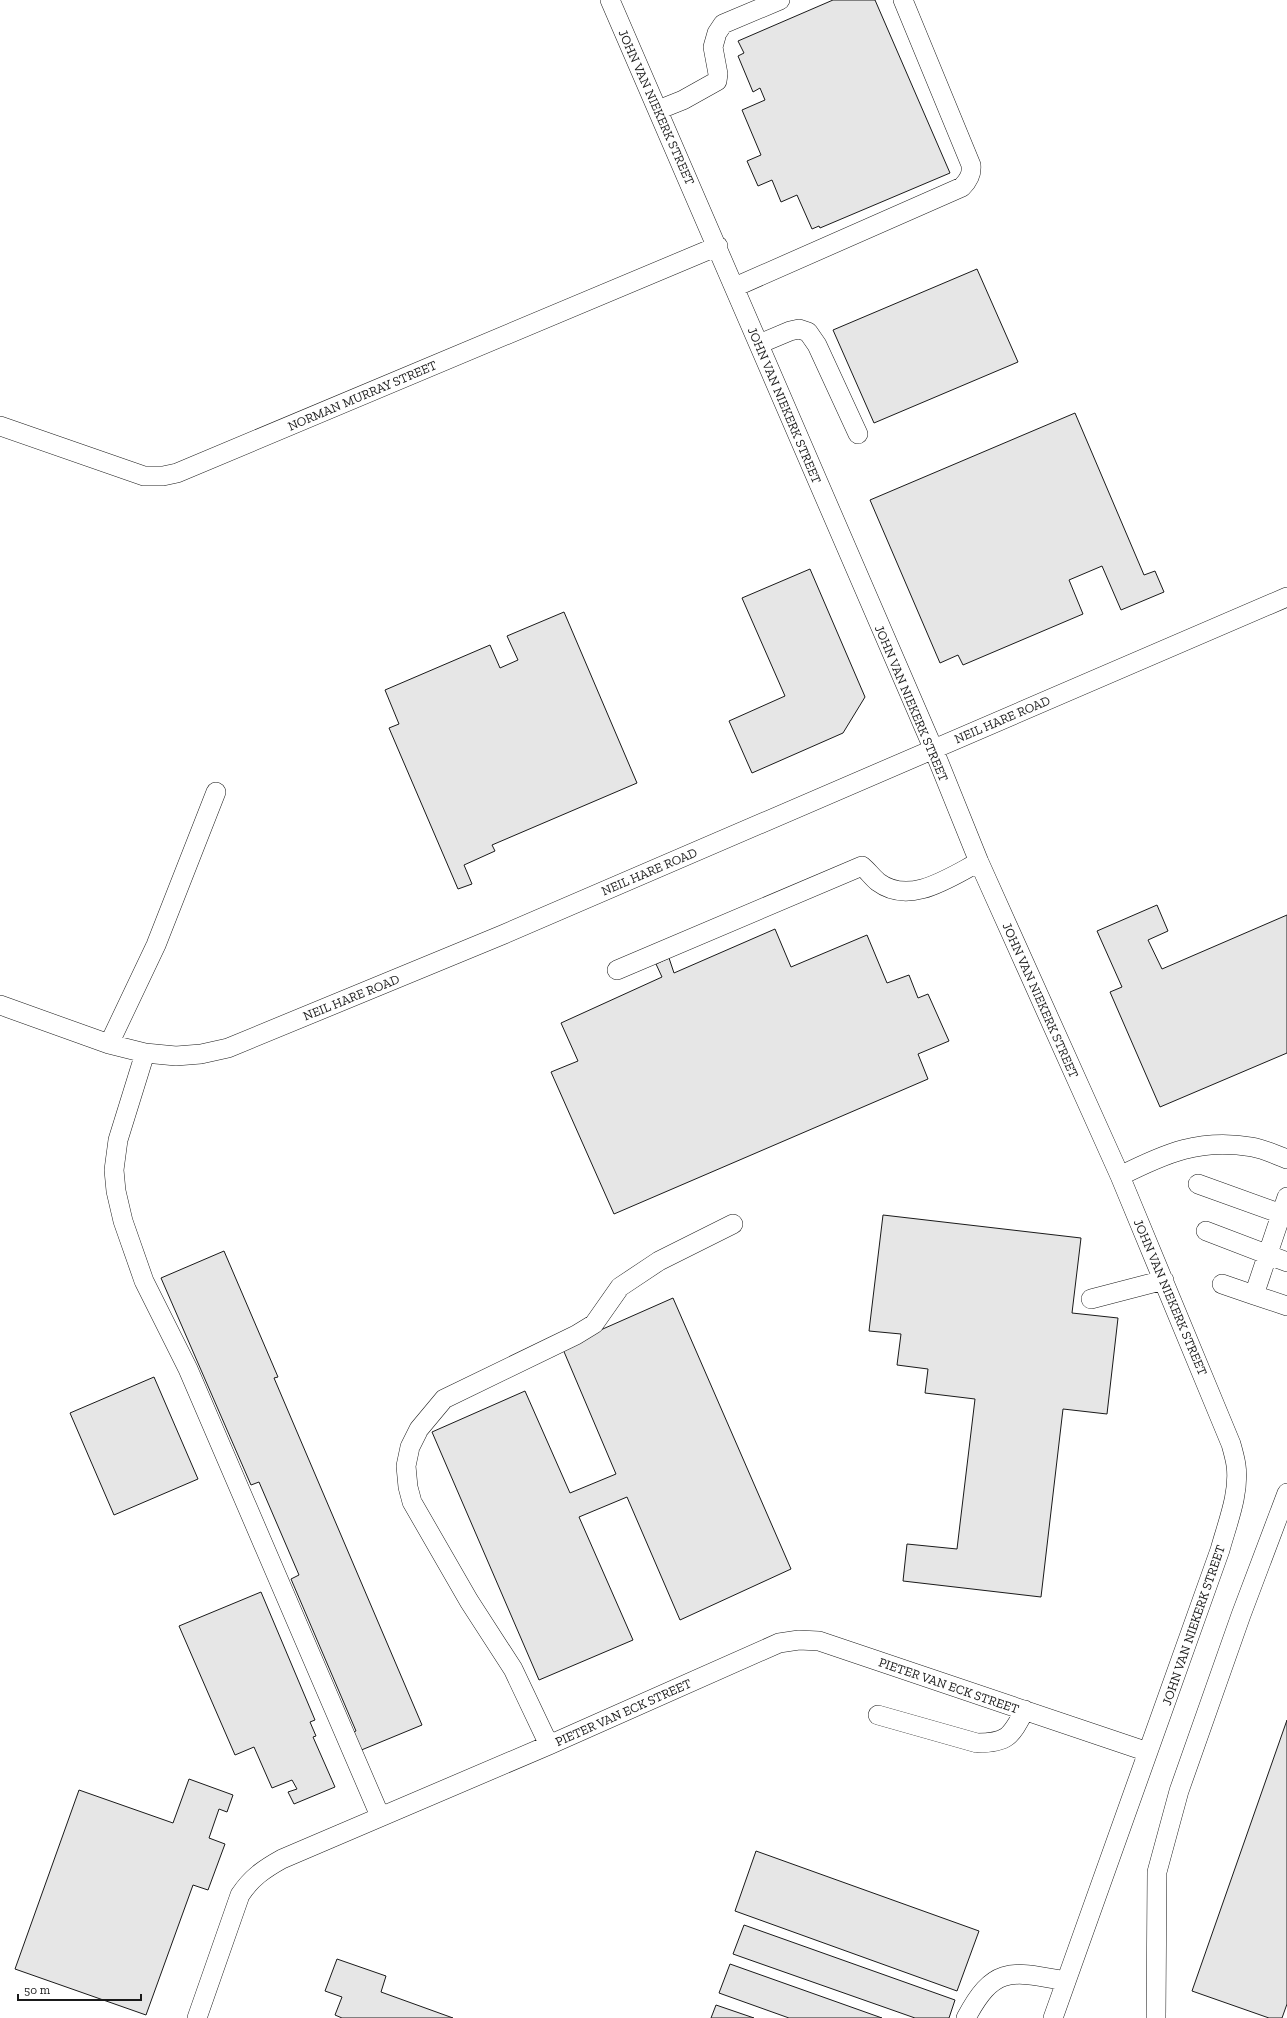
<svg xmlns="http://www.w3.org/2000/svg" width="1287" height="2018" font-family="'Zilla Slab',serif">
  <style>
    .building { fill: #e6e6e6; stroke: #1a1a1a }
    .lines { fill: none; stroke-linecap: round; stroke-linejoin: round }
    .minor-casing { stroke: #1a1a1a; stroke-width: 20 }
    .minor { stroke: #fff; stroke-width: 19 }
    .labels { text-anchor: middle; stroke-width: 3; stroke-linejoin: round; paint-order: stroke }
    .street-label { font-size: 13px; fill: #1a1a1a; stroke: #fff }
  </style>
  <rect width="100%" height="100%" fill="#fff"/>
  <path class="building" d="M 833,0 L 875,0 L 950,173 L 820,228 L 819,226 L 812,229 L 797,195 L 781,202 L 772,180 L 758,186 L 747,161 L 761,155 L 742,110 L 765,100 L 760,88 L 753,92 L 738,56 L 744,53 L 738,41 Z
    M 977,269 L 1018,362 L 874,423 L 833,330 Z
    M 1075,413 L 1144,575 L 1155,571 L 1164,592 L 1121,610 L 1102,566 L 1069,580 L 1083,614 L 963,665 L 958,655 L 940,663 L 870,500 Z
    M 810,569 L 865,697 L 843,733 L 752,773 L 729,721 L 785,696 L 742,598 Z
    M 564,612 L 637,783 L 492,845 L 495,851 L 464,865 L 472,884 L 458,889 L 389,728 L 399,724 L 385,690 L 490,645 L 500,668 L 518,660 L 507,636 Z
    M 1157,905 L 1168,931 L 1148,940 L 1162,969 L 1287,915 L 1287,1053 L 1160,1107 L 1110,992 L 1122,987 L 1097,931 Z
    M 775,929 L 791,967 L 867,935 L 887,983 L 909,975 L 918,998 L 928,994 L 949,1041 L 918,1054 L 928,1079 L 614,1214 L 551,1072 L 578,1061 L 561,1023 L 662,977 L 656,964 L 669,958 L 674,973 Z
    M 883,1215 L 1081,1238 L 1072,1313 L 1118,1318 L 1107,1414 L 1063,1409 L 1041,1597 L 903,1581 L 907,1544 L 957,1549 L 975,1399 L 925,1393 L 928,1369 L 897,1365 L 901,1334 L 869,1331 Z
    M 224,1251 L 278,1377 L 274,1378 L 422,1725 L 359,1751 L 351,1733 L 356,1731 L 291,1579 L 299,1575 L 259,1482 L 251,1485 L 161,1278 Z
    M 673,1298 L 791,1569 L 680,1620 L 627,1497 L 579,1517 L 633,1640 L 539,1680 L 432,1432 L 525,1391 L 570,1493 L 616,1474 L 562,1347 Z
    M 154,1377 L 198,1479 L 114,1515 L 70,1413 Z
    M 261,1592 L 315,1720 L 310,1722 L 316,1736 L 313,1737 L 335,1787 L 294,1804 L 288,1792 L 297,1789 L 292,1780 L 272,1788 L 254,1747 L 235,1755 L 179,1626 Z
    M 1287,1720 L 1287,2004 L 1282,2018 L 1269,2018 L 1192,1991 Z
    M 189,1779 L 233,1795 L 227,1812 L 219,1809 L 209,1838 L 225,1844 L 208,1890 L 193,1885 L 146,2015 L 15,1969 L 79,1790 L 173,1823 Z
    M 756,1851 L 979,1931 L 957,1991 L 735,1911 Z
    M 744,1925 L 955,2000 L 949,2018 L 915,2018 L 733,1954 Z
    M 337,1959 L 386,1976 L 381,1992 L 453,2018 L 342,2018 L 335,2015 L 342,1997 L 325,1991 Z
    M 730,1964 L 882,2018 L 789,2018 L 719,1993 Z
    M 716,2005 L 754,2018 L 711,2018 Z"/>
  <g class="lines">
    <defs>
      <path id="minor" d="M 610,0 L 933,748 L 979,862 L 1120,1176 L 1231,1444 C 1233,1451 1235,1458 1236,1465 C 1240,1493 1227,1524 1220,1550 L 1053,2018
        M 658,110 L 683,100 L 717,81 L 718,74 L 713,47 L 717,33 L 723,24 L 780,0
        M 735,287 L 962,187 C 969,180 972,174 971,165 L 903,0
        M 759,344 L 790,331 L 799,329 L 808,332 L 817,345 L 858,434
        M 0,426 L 144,476 L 163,476 L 177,473 L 718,246
        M 617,970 L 862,866 C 868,871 872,877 878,882 C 910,906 950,877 979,862
        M 0,1005 L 109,1044 L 145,1053 L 176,1056 L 201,1054 L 228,1048 L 502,935 L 1287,597
        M 109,1044 L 156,945 L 216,792
        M 145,1053 L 118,1140 L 114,1170 L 116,1191 L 123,1221 L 144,1281 L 188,1369 L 380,1816
        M 1120,1176 C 1166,1153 1200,1138 1252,1147 C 1264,1149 1276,1155 1287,1159
        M 1198,1184 L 1287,1216
        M 1287,1197 L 1254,1295 L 1287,1306
        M 1206,1231 L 1287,1262
        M 1222,1284 L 1254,1295
        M 1091,1299 L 1164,1280
        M 878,1715 L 977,1743 C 1008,1743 1011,1736 1025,1710
        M 549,1745 L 513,1669 L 469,1601 L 412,1502 L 408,1487 L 406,1466 L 410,1447 L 419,1429 L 444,1399 L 576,1335 L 594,1324 L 620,1287 L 659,1261 L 733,1224
        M 197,2018 L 240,1895 C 251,1878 264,1869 282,1859 L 549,1745 L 779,1643 L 799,1640 L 819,1641 L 1148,1752
        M 966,2018 C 994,1965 1011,1971 1066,1981
        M 1156,2018 L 1157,1872 L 1179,1791 L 1241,1615 L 1287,1493"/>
    </defs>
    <use href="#minor" class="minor-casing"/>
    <use href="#minor" class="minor"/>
  </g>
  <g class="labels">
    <g class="street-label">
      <text transform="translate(657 107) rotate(66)" y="5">JOHN VAN NIEKERK STREET</text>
      <text transform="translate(362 395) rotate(-23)" y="5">NORMAN MURRAY STREET</text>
      <text transform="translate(785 405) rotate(67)" y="5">JOHN VAN NIEKERK STREET</text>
      <text transform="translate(912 703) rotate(67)" y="5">JOHN VAN NIEKERK STREET</text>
      <text transform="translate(1002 719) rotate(-23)" y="5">NEIL HARE ROAD</text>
      <text transform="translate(649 871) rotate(-23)" y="5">NEIL HARE ROAD</text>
      <text transform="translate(351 997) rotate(-22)" y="5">NEIL HARE ROAD</text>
      <text transform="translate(1041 1000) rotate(66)" y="5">JOHN VAN NIEKERK STREET</text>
      <text transform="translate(1171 1297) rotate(67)" y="5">JOHN VAN NIEKERK STREET</text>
      <text transform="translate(1193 1625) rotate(-71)" y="5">JOHN VAN NIEKERK STREET</text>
      <text transform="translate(949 1685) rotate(19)" y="5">PIETER VAN ECK STREET</text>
      <text transform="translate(623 1712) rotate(-24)" y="5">PIETER VAN ECK STREET</text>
    </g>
  </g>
  <path d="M18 1994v6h123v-6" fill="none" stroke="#1a1a1a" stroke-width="2"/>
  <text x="24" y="1994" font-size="12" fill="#1a1a1a" stroke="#ffffff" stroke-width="3" paint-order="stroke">50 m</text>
</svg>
